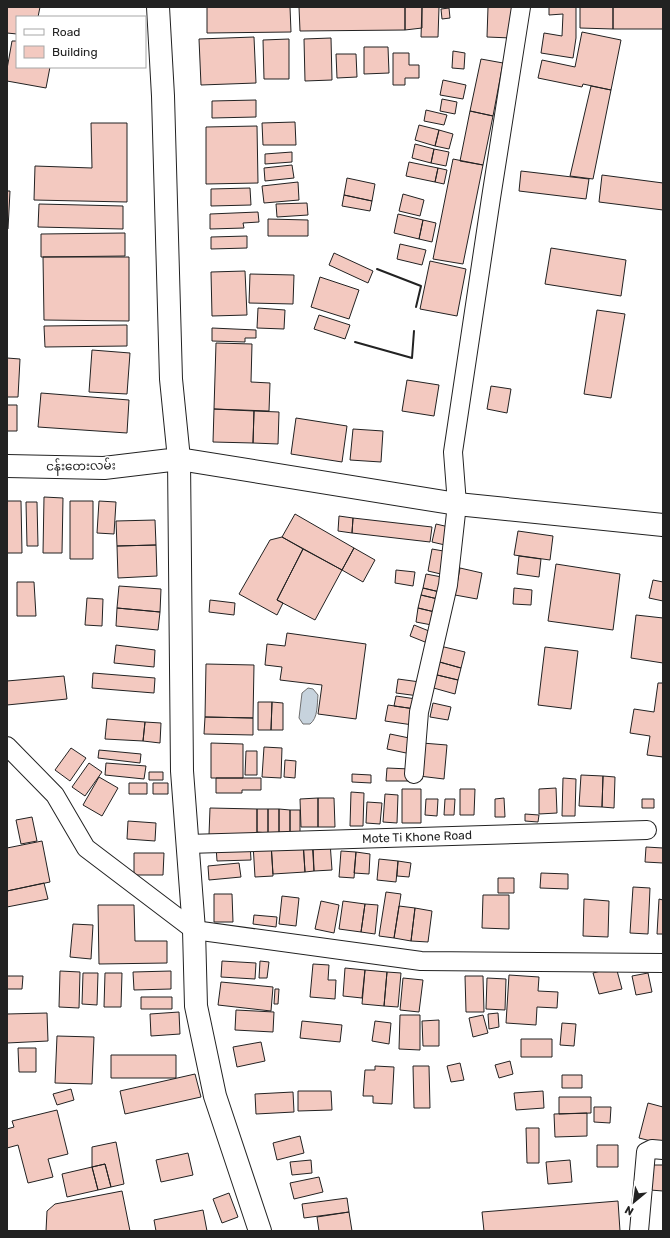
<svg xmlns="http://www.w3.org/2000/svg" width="670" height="1238" font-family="Rubik,'Noto Sans Myanmar',sans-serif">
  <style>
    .water { fill: #c7d3dd; stroke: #6f6f6f }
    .building { fill: #f3c9c0; stroke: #222 }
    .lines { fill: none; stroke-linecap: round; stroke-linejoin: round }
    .minor-casing { stroke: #222; stroke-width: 20 }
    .secondary-casing { stroke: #222; stroke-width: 24 }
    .primary-casing { stroke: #222; stroke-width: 24 }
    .trunk-casing { stroke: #222; stroke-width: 24 }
    .minor { stroke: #fff; stroke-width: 18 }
    .secondary { stroke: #fff; stroke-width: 22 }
    .primary { stroke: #fff; stroke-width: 22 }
    .trunk { stroke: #fff; stroke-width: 22 }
    .wall { stroke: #222; stroke-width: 2 }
    .labels { text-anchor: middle; stroke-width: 3; stroke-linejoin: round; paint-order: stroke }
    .street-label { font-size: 12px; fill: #222; stroke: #fff }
  </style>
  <rect width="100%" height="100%" fill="#fff"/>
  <path class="water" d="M 308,688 L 313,689 L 318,695 C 317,705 318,718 310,724 L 303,724 L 299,718 L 302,693 Z"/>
  <path class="building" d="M 7,7 L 40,7 L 38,17 L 17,17 L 17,34 L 7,33 Z
    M 207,7 L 290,7 L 291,32 L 207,33 Z
    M 299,7 L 405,7 L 405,30 L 300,31 Z
    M 405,7 L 422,7 L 422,28 L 405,30 Z
    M 422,7 L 439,7 L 438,37 L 421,37 Z
    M 488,7 L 512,7 L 511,38 L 487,37 Z
    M 549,7 L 576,7 L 576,38 L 573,58 L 541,53 L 544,33 L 562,36 L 563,14 L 549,15 Z
    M 580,7 L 613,7 L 613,29 L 580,28 Z
    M 613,7 L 663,7 L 663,29 L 613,29 Z
    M 449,8 L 450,18 L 442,19 L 441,9 Z
    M 582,32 L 621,40 L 611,90 L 583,84 L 582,87 L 538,78 L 542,60 L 575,67 Z
    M 254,37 L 256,83 L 201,85 L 199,39 Z
    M 331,38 L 332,80 L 305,81 L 304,39 Z
    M 289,39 L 289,79 L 264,79 L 263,40 Z
    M 12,41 L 17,41 L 17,67 L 50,67 L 46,88 L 7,81 L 7,69 Z
    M 364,47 L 388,47 L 389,73 L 364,74 Z
    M 453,51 L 465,53 L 464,69 L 452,68 Z
    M 393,53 L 409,53 L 409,65 L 419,65 L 419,78 L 405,78 L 405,85 L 393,85 Z
    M 336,54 L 356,54 L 357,77 L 337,78 Z
    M 481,59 L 503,63 L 493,116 L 470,111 Z
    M 443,80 L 466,85 L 463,99 L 440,95 Z
    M 591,86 L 611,90 L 593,179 L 570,176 Z
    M 442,99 L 457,102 L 455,114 L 440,111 Z
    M 256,100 L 256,117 L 212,118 L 212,101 Z
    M 426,110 L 447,115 L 444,125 L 424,121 Z
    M 470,111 L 493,116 L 483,165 L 460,161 Z
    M 295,122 L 296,145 L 263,145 L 262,123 Z
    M 91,123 L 127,123 L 127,202 L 34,200 L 35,166 L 92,168 Z
    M 419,125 L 439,130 L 435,146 L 415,140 Z
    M 257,126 L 258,183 L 206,184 L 206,127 Z
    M 439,130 L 453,134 L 449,149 L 435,146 Z
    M 415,144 L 434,149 L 431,163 L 412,158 Z
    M 434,149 L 449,152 L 446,166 L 431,163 Z
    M 292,152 L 292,162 L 265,164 L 265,154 Z
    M 453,159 L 483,165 L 463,264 L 433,259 Z
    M 409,162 L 438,168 L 435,182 L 406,176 Z
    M 292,165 L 294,178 L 265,181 L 264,168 Z
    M 438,168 L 447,170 L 444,184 L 435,182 Z
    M 521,171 L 589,179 L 586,199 L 519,191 Z
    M 602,175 L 663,183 L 663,210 L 599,202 Z
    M 347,178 L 375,184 L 372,201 L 344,195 Z
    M 298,182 L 299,200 L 264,203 L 262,186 Z
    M 250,188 L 251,205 L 211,206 L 211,189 Z
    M 7,191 L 10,191 L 8,229 L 7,229 Z
    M 403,194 L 424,200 L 420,216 L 399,211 Z
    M 344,195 L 372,201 L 370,211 L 342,206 Z
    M 307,203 L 308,215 L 277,217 L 276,204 Z
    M 39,204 L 123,206 L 123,229 L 38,227 Z
    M 258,212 L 259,222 L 243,223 L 244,228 L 210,229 L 210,214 Z
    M 398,214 L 423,220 L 419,239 L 394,233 Z
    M 268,219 L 308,220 L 308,236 L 268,236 Z
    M 423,220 L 436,223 L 432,242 L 419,239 Z
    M 125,233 L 125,256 L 41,257 L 41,234 Z
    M 247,236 L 247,248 L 211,249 L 211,237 Z
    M 400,244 L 426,250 L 422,265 L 397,259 Z
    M 551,248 L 626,260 L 621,296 L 545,284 Z
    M 334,253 L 373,271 L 368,283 L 329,265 Z
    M 43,257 L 129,257 L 129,321 L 44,320 Z
    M 430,261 L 466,269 L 457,316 L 420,309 Z
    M 245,271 L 247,315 L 212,316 L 211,272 Z
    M 250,274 L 294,275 L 293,304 L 249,303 Z
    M 320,277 L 359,290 L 349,319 L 311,307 Z
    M 258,308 L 285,310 L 284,329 L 257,328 Z
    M 597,310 L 625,314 L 611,398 L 584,394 Z
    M 319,315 L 350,325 L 345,339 L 314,329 Z
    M 127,325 L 127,346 L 45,347 L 44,326 Z
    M 212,328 L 256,330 L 256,338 L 245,338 L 245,342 L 212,341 Z
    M 216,343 L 252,344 L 251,382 L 270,383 L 269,411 L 214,409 Z
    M 92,350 L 130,353 L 127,394 L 89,392 Z
    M 7,358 L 20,359 L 18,397 L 7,397 Z
    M 407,380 L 439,385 L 434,416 L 402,411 Z
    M 491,386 L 511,389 L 507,413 L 487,409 Z
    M 41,393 L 129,400 L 127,433 L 38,427 Z
    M 7,405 L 17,405 L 17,431 L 7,431 Z
    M 214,409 L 254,411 L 253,443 L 213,442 Z
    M 254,411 L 279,412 L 278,444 L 253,443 Z
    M 296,418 L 347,426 L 342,462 L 291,454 Z
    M 353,429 L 383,431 L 381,462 L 350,460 Z
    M 44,497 L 63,498 L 62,553 L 43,553 Z
    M 7,501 L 21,501 L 22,553 L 7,553 Z
    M 70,501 L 93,501 L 93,559 L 70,559 Z
    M 99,501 L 116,502 L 114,534 L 97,533 Z
    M 26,502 L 37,502 L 38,546 L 27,546 Z
    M 295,514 L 354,548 L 342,570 L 282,537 Z
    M 339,516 L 353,518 L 352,533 L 338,531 Z
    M 353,518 L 432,527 L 430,542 L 352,533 Z
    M 155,520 L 156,545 L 117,546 L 116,521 Z
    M 436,524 L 449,527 L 445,545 L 432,542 Z
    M 518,531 L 553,536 L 550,560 L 514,555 Z
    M 282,537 L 303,549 L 277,600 L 283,603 L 277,615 L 239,594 L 270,540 Z
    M 156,545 L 157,576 L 118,578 L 117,546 Z
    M 354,548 L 375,560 L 363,582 L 342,570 Z
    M 303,549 L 342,570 L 315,620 L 277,600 Z
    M 432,549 L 449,552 L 445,575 L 428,571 Z
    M 519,556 L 541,559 L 539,577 L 517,574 Z
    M 556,564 L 620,574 L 613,630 L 548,621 Z
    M 460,568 L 482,573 L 477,599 L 455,595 Z
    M 396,570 L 415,572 L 413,586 L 395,583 Z
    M 426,574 L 447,578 L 444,593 L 423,588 Z
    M 653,580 L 663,582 L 663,601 L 649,598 Z
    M 17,582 L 34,582 L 36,616 L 17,616 Z
    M 119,586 L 161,589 L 160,612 L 117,608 Z
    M 423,588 L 444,593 L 442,600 L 421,595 Z
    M 514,588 L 532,590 L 531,605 L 513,604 Z
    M 421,595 L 442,600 L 439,613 L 418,608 Z
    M 87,598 L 103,599 L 102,626 L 85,625 Z
    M 210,600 L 235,603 L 234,615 L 209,612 Z
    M 117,608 L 160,612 L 158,630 L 116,626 Z
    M 418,608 L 439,613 L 437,626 L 416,622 Z
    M 636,615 L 663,618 L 663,663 L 631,658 Z
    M 414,625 L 434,633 L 430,644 L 410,636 Z
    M 287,633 L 366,644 L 356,719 L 318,714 L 322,685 L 280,680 L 282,667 L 265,665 L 267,644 L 285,646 Z
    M 116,645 L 155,650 L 154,667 L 114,663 Z
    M 440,646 L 465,652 L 461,668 L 436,661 Z
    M 545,647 L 578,651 L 571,709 L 538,705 Z
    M 436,661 L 461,668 L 458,680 L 433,674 Z
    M 206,664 L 254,665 L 253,718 L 205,717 Z
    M 93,673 L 155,678 L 154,693 L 92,688 Z
    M 433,674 L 458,680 L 455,694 L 430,687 Z
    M 64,676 L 67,699 L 7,705 L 7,681 Z
    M 398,679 L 420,682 L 419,696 L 396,693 Z
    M 658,683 L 663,683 L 663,757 L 647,755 L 650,736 L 630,733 L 634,709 L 654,712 Z
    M 396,696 L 416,699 L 415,709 L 394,706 Z
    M 258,702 L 272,702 L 271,730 L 258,730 Z
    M 272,702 L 283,703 L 283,730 L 271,730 Z
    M 433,703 L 451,707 L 448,720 L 430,717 Z
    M 388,705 L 415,709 L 413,725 L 385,721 Z
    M 205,717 L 253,718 L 253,735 L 204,734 Z
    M 107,719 L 145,722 L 143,741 L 105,739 Z
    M 145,722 L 161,723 L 160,743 L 143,741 Z
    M 390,734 L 414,739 L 411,754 L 387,749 Z
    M 211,743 L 243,744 L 243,778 L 211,778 Z
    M 422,743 L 447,745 L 444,779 L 419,776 Z
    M 264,747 L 282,748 L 281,778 L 262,777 Z
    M 71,748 L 86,758 L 70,781 L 55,770 Z
    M 99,750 L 141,754 L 140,763 L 98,758 Z
    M 246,751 L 257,751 L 257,775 L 245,775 Z
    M 285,760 L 296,761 L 295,778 L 284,777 Z
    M 89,763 L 102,772 L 85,796 L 72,787 Z
    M 106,763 L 146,766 L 144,779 L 105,775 Z
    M 387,768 L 410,769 L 410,781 L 386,781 Z
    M 149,772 L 163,772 L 163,780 L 149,780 Z
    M 352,774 L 371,775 L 371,783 L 352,782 Z
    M 581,775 L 603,776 L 602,807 L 579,806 Z
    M 603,776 L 615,777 L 614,808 L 602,807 Z
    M 99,777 L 118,788 L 102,816 L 83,805 Z
    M 216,778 L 261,778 L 261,790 L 242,790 L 242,793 L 216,793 Z
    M 563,778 L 576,779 L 575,816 L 562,816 Z
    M 129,783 L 147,783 L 147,794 L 129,794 Z
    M 153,783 L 168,783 L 168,794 L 153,794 Z
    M 556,788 L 557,813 L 539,814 L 539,789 Z
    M 402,789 L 421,789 L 421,823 L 402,823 Z
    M 460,789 L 475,789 L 474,815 L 460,815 Z
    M 351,792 L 364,793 L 363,826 L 350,826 Z
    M 385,794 L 398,795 L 397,823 L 383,822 Z
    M 318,798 L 318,827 L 301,827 L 300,799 Z
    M 318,798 L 334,798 L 335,827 L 318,827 Z
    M 504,798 L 505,817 L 495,817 L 495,799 Z
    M 426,799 L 438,799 L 437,816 L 425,815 Z
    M 445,799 L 455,799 L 454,815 L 444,815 Z
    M 642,799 L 654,799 L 654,808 L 642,808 Z
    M 367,802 L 382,803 L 380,824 L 366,823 Z
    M 210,808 L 257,809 L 257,836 L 209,835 Z
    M 257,809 L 268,809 L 268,833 L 257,832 Z
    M 268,809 L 279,809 L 279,833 L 268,833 Z
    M 279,809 L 290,810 L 290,833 L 279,833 Z
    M 290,810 L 300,810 L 300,833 L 290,833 Z
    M 525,814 L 539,815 L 538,822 L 525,821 Z
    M 32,817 L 37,841 L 21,844 L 16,820 Z
    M 128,821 L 156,823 L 155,841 L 127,839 Z
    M 42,841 L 50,882 L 7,891 L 7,848 Z
    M 303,841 L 312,841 L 314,871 L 305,872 Z
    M 303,841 L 305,872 L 273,874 L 271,843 Z
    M 330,842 L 332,870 L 314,871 L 313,843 Z
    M 271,843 L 273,876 L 255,877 L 253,844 Z
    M 250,844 L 251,860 L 217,861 L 216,846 Z
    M 646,847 L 663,848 L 663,863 L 645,862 Z
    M 341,851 L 356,852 L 354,878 L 339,877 Z
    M 356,852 L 370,854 L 369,874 L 354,873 Z
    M 134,853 L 164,853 L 163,875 L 134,875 Z
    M 379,859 L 398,861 L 396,882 L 377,880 Z
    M 398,861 L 411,863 L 409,877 L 397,876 Z
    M 239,863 L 241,877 L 209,880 L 208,866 Z
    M 541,873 L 568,874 L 568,889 L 540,888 Z
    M 498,878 L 514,878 L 514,893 L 498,893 Z
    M 44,883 L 48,899 L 7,907 L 7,891 Z
    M 633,887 L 650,888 L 648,934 L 630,933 Z
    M 386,892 L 401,894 L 394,938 L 379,936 Z
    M 214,894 L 232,894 L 233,922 L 214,922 Z
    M 483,895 L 509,895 L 509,929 L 482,928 Z
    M 282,896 L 299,898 L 296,926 L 279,924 Z
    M 584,899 L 609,901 L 608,937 L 583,936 Z
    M 659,899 L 663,900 L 663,934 L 657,934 Z
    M 321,901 L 339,905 L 334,933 L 315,929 Z
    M 343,901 L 365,904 L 361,932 L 339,929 Z
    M 365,904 L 378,905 L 375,934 L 361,932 Z
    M 98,905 L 134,905 L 135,941 L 167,941 L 167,963 L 99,964 Z
    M 399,906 L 415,908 L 411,941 L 394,938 Z
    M 415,908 L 432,911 L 428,942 L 411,941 Z
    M 254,915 L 277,917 L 276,927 L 253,924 Z
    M 73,924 L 93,925 L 91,959 L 70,957 Z
    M 222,961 L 256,963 L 255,979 L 221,977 Z
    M 260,961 L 269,962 L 267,978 L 259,978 Z
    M 313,964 L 329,965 L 328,980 L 336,980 L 335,999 L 310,997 Z
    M 616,967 L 622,989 L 599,994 L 593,973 Z
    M 345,968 L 365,970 L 362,998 L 343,996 Z
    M 365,970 L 387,972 L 384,1006 L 362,1004 Z
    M 60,971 L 80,972 L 79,1008 L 59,1007 Z
    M 171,971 L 171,989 L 134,990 L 133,972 Z
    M 387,972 L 401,973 L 398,1007 L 384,1006 Z
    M 83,973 L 98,973 L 97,1005 L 82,1004 Z
    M 105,973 L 122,973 L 121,1007 L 104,1007 Z
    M 648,973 L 652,992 L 636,995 L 632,976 Z
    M 509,975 L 539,977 L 538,991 L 558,992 L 557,1008 L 537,1007 L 536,1025 L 506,1023 Z
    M 7,976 L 23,976 L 22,989 L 7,989 Z
    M 465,976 L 483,976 L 484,1012 L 466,1012 Z
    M 403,978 L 423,980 L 419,1012 L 400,1010 Z
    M 487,978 L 506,979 L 505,1010 L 486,1009 Z
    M 221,982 L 273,987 L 271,1011 L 218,1005 Z
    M 275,989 L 279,989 L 278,1004 L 274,1004 Z
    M 141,997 L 172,997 L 172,1009 L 141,1009 Z
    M 236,1010 L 274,1012 L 273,1032 L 235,1030 Z
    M 179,1012 L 180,1034 L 151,1036 L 150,1014 Z
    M 47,1013 L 48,1041 L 7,1043 L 7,1014 Z
    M 498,1013 L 499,1027 L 489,1029 L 488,1014 Z
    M 400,1015 L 420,1015 L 420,1050 L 399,1049 Z
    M 483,1015 L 488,1033 L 473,1037 L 469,1018 Z
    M 439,1020 L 439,1046 L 423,1046 L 422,1021 Z
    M 302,1021 L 342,1025 L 340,1042 L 300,1038 Z
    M 375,1021 L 391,1023 L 389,1044 L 372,1041 Z
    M 562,1023 L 576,1024 L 574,1046 L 560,1045 Z
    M 57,1036 L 94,1037 L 92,1084 L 55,1083 Z
    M 521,1039 L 552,1039 L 552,1057 L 521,1057 Z
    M 261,1042 L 265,1061 L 237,1067 L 233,1047 Z
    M 18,1048 L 36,1048 L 36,1072 L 19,1072 Z
    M 111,1055 L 176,1055 L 176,1078 L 111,1078 Z
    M 510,1061 L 513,1074 L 499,1078 L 495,1065 Z
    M 460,1063 L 464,1080 L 451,1082 L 447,1066 Z
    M 375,1066 L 394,1067 L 392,1104 L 373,1103 L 373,1096 L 363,1096 L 365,1070 L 375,1070 Z
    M 413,1066 L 429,1066 L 430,1108 L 414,1108 Z
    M 195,1074 L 201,1097 L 125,1114 L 120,1091 Z
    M 562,1075 L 582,1075 L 582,1088 L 562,1088 Z
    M 71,1089 L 74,1100 L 57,1105 L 53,1094 Z
    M 298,1091 L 331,1091 L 332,1110 L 298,1111 Z
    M 543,1091 L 544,1108 L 516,1110 L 514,1093 Z
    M 293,1092 L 294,1112 L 256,1114 L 255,1094 Z
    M 559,1097 L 591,1097 L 591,1113 L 559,1114 Z
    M 648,1103 L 663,1107 L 663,1144 L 639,1138 Z
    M 594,1107 L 611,1107 L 610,1123 L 594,1122 Z
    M 57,1110 L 68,1154 L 48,1159 L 53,1177 L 28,1183 L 18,1145 L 7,1148 L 7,1129 L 14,1127 L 12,1121 Z
    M 587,1113 L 587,1136 L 555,1137 L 554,1114 Z
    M 526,1128 L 539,1128 L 539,1163 L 527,1163 Z
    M 300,1136 L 304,1153 L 277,1160 L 273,1143 Z
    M 116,1142 L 124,1184 L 111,1187 L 105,1164 L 92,1167 L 92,1147 Z
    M 597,1145 L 618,1145 L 618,1167 L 597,1167 Z
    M 188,1153 L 193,1175 L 161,1182 L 156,1160 Z
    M 311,1160 L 312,1173 L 292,1175 L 290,1162 Z
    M 570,1160 L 572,1182 L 548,1184 L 546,1162 Z
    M 105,1164 L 111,1187 L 98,1190 L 92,1167 Z
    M 651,1165 L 663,1165 L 663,1191 L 650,1190 Z
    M 92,1167 L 98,1190 L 67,1197 L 62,1174 Z
    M 319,1177 L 323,1192 L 294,1199 L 290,1183 Z
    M 122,1191 L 130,1231 L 46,1231 L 47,1211 L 55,1204 Z
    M 229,1193 L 238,1217 L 222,1223 L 213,1199 Z
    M 347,1198 L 349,1212 L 304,1218 L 302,1204 Z
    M 618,1201 L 620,1231 L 484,1231 L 482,1212 Z
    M 203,1210 L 207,1231 L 156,1231 L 154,1220 Z
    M 349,1212 L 352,1231 L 319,1231 L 317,1217 Z"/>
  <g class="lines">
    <defs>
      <path id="minor" d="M 7,746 L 55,795 L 86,848 L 194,930 L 421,961 L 663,963
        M 414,774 L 419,712 L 448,585 L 457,504 L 453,452 L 491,198 L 521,7
        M 187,844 L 647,830
        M 639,1231 L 646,1152 L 652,1149 L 663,1150"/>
      <path id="secondary" d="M 179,459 L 457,504 L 663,525"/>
      <path id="primary" d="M 179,459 L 182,771 L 194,930 L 196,1006 L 215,1096 L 260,1231"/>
      <path id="trunk" d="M 7,466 L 104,468 L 179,459 L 171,379 L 163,96 L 158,7"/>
    </defs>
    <use href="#minor" class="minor-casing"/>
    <use href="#secondary" class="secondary-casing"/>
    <use href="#primary" class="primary-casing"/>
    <use href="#trunk" class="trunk-casing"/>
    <use href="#minor" class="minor"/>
    <use href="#secondary" class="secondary"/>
    <use href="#primary" class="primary"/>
    <use href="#trunk" class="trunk"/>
    <path class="wall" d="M 377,269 L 421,286 L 416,307
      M 355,342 L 412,358 L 414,331"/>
  </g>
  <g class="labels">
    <g class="street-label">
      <text transform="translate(81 466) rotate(-1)" y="4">ငန်းတေးလမ်း</text>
      <text transform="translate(417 837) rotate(-2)" y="4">Mote Ti Khone Road</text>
    </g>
  </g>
  <rect width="670" height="1238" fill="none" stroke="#222222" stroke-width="16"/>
  <rect x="16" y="16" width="130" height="52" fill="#ffffff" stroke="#a7a7a7"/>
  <rect x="24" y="29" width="20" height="6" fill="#ffffff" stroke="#a7a7a7"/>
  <text x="52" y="36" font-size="12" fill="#222222">Road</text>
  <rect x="24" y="46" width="20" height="12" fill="#f3c9c0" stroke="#a7a7a7"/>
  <text x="52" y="56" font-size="12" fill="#222222">Building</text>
  <g transform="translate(634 1202) rotate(209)" stroke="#ffffff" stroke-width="3" paint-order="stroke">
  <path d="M0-3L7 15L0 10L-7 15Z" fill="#222222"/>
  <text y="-6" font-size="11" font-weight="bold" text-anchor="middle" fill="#222222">N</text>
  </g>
</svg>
